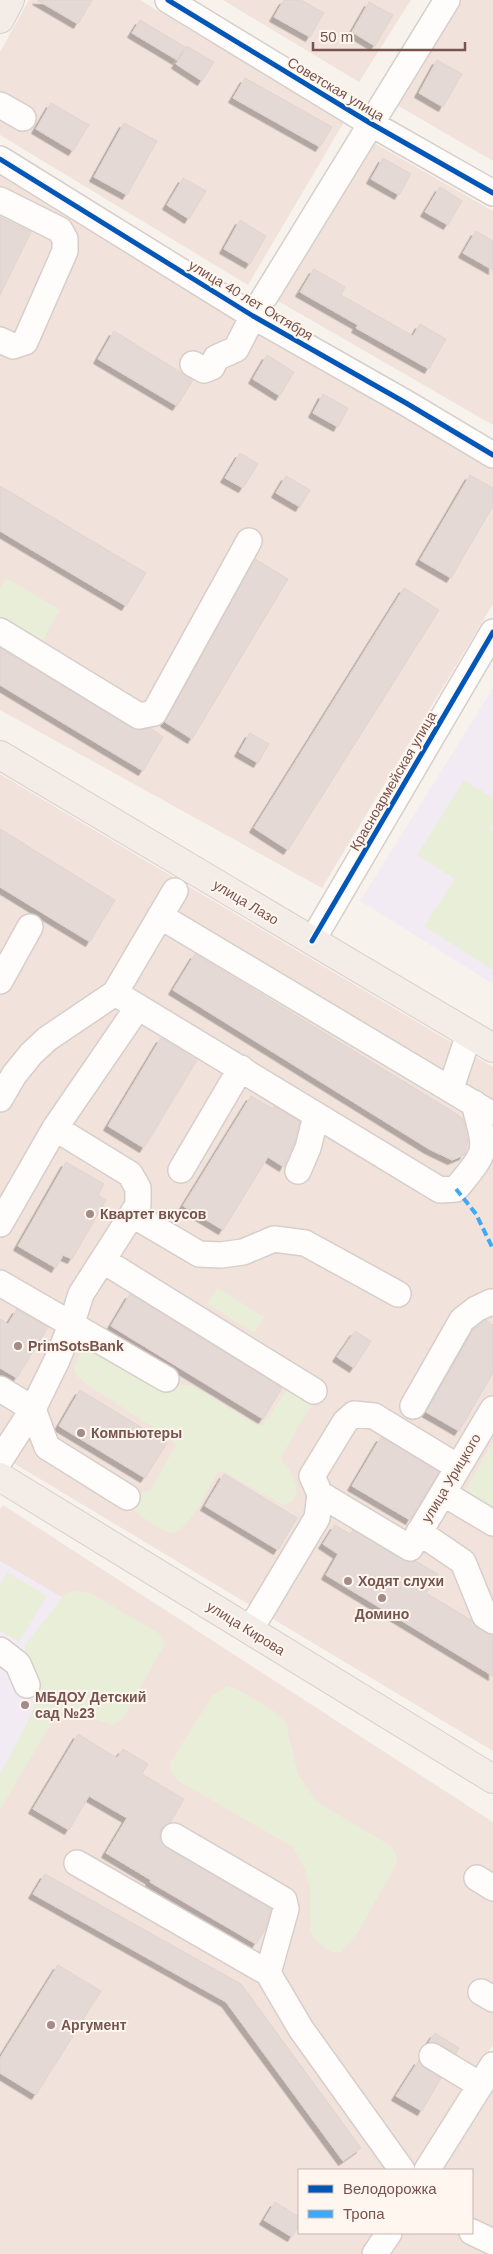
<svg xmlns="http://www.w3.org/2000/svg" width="493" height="2254" font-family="Arial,sans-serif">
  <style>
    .residential { fill: #f1e3db }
    .education { fill: #f2ebf4 }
    .green { fill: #e9eed8 }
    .building { fill: #e5d9d5; stroke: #e1d4cf; filter: url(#shadow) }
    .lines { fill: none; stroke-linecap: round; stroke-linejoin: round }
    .minor-casing { stroke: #d7ceca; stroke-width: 28 }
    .major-casing { stroke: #d9cecb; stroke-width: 30 }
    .minor { stroke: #fefdfc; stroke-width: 25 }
    .major { stroke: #f3ece7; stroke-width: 28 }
    .quiet { stroke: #3fa9f5; stroke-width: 4; stroke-dasharray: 8 4; stroke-linecap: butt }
    .cycleway-casing { stroke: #fff6f0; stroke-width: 8 }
    .cycleway { stroke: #0057b8; stroke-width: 5 }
    .poi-dot { fill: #a48b85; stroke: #fff6f0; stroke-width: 2 }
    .labels { text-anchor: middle; stroke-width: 4; stroke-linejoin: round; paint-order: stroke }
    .street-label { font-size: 14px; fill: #77544d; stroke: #fff6f0 }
    .poi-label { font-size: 14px; font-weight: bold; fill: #77544d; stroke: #fff6f0; text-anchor: start }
  </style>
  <defs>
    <filter id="shadow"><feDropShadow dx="-4.5" dy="4.5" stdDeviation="0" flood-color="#0004"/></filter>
  </defs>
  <rect width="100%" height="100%" fill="#f8f2ed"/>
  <path class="residential" d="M 29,0 L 140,0 L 344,122 L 248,285 L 0,135 L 0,52 Z
    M 223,0 L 411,0 L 359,82 Z
    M 461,0 L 493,0 L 493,161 L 397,105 Z
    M 374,143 L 493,211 L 493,425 L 278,301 Z
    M 0,169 L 493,458 L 493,604 L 322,888 L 0,710 Z
    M 0,774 L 493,1067 L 493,1751 L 0,1455 Z
    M 3,1505 L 493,1822 L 493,2045 L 414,2170 L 299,2170 L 299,2233 L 374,2233 L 361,2254 L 0,2254 L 0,1509 Z
    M 493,2086 L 493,2254 L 386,2254 L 399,2233 L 472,2233 L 472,2170 L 439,2170 Z"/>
  <path class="education" d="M 493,688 L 493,984 L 360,901 Z
    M 0,1561 L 101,1620 L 0,1791 Z"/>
  <path class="green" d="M 6,578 L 60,610 L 41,643 L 0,619 L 0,589 Z
    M 464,780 L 493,798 L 493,824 L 490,829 L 493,831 L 493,970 L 424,926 L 455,879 L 417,855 Z
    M 217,1288 L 264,1317 L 254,1333 L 207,1303 Z
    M 91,1344 L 169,1387 L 191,1385 L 259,1426 L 264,1424 L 290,1385 L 314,1401 L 282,1455 L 282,1461 C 292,1473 301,1485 293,1501 L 283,1505 L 223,1471 L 217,1473 C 209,1487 185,1540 167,1532 C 153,1526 139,1514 127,1506 L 130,1495 L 150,1491 L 176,1445 L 171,1439 L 83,1382 L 74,1372 C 75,1361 81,1351 91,1344 Z
    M 493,1442 L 493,1515 L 464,1493 Z
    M 7,1572 L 47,1596 L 19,1642 L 0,1631 L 0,1584 Z
    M 79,1591 L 90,1593 L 160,1634 L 165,1643 L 123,1719 L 113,1725 L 70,1711 L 54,1718 L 0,1810 L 0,1774 L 28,1721 L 38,1694 L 25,1653 L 25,1645 L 66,1593 Z
    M 228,1686 L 237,1689 L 275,1712 L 286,1723 L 298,1775 L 317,1802 L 391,1846 L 396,1854 L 397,1863 L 358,1932 L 341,1952 L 332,1952 L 317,1942 L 310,1931 L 310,1889 L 305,1869 L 293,1847 L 177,1780 L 171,1770 L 170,1763 L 213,1695 Z"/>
  <path class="building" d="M 37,0 L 92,0 L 78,24 Z
    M 284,0 L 301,0 L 324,13 L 310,37 L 274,17 Z
    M 369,2 L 393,15 L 375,46 L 352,32 Z
    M 140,20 L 185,47 L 177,60 L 132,33 Z
    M 187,46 L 214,62 L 202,81 L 176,64 Z
    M 437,60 L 462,74 L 443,107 L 419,93 Z
    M 245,78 L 332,127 L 320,147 L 233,98 Z
    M 51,103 L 89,125 L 73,151 L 36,129 Z
    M 124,123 L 157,141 L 127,195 L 94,177 Z
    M 383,158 L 411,174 L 399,195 L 371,179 Z
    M 183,178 L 206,191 L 189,219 L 167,205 Z
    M 440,187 L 462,201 L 448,225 L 425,212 Z
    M 0,217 L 31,232 L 0,295 Z
    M 240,220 L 266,236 L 250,264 L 224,249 Z
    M 476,231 L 493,241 L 493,270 L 463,253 Z
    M 314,269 L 345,287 L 341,295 L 413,336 L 420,324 L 446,339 L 429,369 L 356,328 L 358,325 L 300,292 Z
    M 114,331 L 193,380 L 177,406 L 98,359 Z
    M 267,355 L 294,372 L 280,396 L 253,379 Z
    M 323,394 L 348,408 L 338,427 L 313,413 Z
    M 240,453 L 258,464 L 243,488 L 225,478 Z
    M 470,475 L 493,488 L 493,506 L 451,578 L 420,560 Z
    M 286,476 L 310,490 L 300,507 L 276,493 Z
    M 0,486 L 146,573 L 126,606 L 0,531 Z
    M 255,559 L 288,579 L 192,739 L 165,722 Z
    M 404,588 L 439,610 L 288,850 L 254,828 Z
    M 0,648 L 132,728 L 141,730 L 150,728 L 163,737 L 143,771 L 0,685 Z
    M 250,733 L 269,744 L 258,763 L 239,752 Z
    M 0,829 L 115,900 L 90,942 L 0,887 Z
    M 195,954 L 452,1111 L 463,1119 L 464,1123 L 468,1142 L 464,1155 L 452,1160 L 429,1149 L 173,990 Z
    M 161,1038 L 197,1060 L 144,1148 L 108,1126 Z
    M 251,1096 L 273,1109 L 274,1106 L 300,1122 L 294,1143 L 284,1167 L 268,1157 L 223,1230 L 183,1206 Z
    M 66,1162 L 104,1184 L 98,1195 L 106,1200 L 72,1259 L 63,1255 L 56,1268 L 18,1246 Z
    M 130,1294 L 282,1388 L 263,1419 L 111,1326 Z
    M 17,1309 L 48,1327 L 17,1378 L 0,1368 L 0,1319 L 8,1324 Z
    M 486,1320 L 493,1325 L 493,1373 L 459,1431 L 426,1412 L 473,1330 Z
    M 355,1331 L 371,1341 L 354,1368 L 337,1357 Z
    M 80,1390 L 167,1443 L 145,1478 L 59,1426 Z
    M 381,1437 L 439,1472 L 410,1520 L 352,1486 Z
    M 224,1474 L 297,1518 L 278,1550 L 205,1506 Z
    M 335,1525 L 350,1534 L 353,1530 L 403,1560 L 409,1562 L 416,1561 L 438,1574 L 426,1593 L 471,1620 L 477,1628 L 493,1635 L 493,1676 L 326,1575 L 338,1554 L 323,1544 Z
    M 78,1734 L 117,1758 L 123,1749 L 148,1764 L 142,1774 L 184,1799 L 170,1823 L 161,1829 L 160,1835 L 161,1843 L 167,1848 L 271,1909 L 266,1928 L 256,1944 L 150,1882 L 151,1880 L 106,1853 L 127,1818 L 89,1796 L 69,1830 L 33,1809 Z
    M 45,1874 L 241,1984 L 361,2148 L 343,2161 L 226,2002 L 33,1894 Z
    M 58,1965 L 101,1991 L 36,2095 L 0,2073 L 0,2058 Z
    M 435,2033 L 459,2048 L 456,2054 L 439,2044 L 429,2042 Z
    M 419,2060 L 424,2068 L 441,2078 L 422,2111 L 396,2096 Z
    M 275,2202 L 299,2217 L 299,2225 L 292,2237 L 264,2220 Z"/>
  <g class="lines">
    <defs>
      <path id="minor" d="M 168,0 L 370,123 L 493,193
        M 0,105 L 23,118
        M 0,159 L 253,316 L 406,403 L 493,455
        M 0,200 L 60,230 L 65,239 L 65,251 L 25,342 L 13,346 L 0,340
        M 193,364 L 204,370 L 212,367 L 216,358 L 236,349 L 253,316 L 447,0
        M 0,631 L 139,716 L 154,713 L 249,541
        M 160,916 L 488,1112
        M 312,941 L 493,632
        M 0,981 L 30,927
        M 115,993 L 440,1190 L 456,1189 C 489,1148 487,1154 474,1103
        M 451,1088 L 469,1034
        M 0,1099 L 14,1075 L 31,1054 L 47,1039 L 115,993 L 175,891
        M 181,1170 L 241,1068
        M 298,1171 L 308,1148 L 316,1116
        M 133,1215 L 199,1254 L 221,1255 L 243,1252 L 274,1239 L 305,1243 L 398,1294
        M 0,1224 L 55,1128 L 138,1007
        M 104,1261 L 314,1391
        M 0,1283 L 166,1379
        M 0,1389 L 33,1409 L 47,1447 L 127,1497
        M 413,1406 L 462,1320 L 476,1309 L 491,1302 L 493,1303
        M 0,1460 L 33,1409 L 57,1360 L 72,1323 L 81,1294 L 138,1205 L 138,1188 L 130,1174 L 55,1128
        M 458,1467 L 374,1416 L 354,1414 L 345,1422 L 312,1476 L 320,1494 L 410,1548 L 493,1409
        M 443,1493 L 493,1523
        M 419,1532 L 463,1562 L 485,1616 L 493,1621
        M 250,1630 L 317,1518 L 320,1494
        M 0,1650 L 18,1664 L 27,1685
        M 174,1836 L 284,1900 L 286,1909 L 268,1973 L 301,2029 L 402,2170
        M 77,1863 L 268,1973
        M 477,1878 L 493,1888
        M 481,1992 L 493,1999
        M 432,2056 L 480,2085
        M 427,2170 L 493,2065
        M 472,2232 L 493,2242
        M 375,2254 L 389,2233"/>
      <path id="major" d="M 0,19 L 10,0
        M 0,755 L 493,1048
        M 0,1477 L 493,1779"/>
    </defs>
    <use href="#minor" class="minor-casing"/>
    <use href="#major" class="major-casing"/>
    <use href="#minor" class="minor"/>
    <use href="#major" class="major"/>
    <path class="quiet" d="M 456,1189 L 476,1214 L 493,1249"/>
    <defs>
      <path id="cycleway" d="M 168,0 L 370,123 L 493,193
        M 0,159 L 253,316 L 406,403 L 493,455
        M 312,941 L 493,632"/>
    </defs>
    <use href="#cycleway" class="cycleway-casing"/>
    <use href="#cycleway" class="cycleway"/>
  </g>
  <g class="poi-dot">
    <circle cx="90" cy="1214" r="5"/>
    <circle cx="18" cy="1346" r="5"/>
    <circle cx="81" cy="1433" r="5"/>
    <circle cx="348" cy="1581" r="5"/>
    <circle cx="382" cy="1598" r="5"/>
    <circle cx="25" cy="1705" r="5"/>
    <circle cx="51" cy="2025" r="5"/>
  </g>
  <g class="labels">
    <g class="street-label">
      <text transform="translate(336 89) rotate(31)" y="5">Советская улица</text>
      <text transform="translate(251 300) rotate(31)" y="5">улица 40 лет Октября</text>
      <text transform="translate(393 781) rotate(-60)" y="5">Красноармейская улица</text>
      <text transform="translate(246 902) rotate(31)" y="5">улица Лазо</text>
      <text transform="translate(451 1478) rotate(-59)" y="5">улица Урицкого</text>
      <text transform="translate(246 1628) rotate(32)" y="5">улица Кирова</text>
    </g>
    <g class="poi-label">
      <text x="100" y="1219">Квартет вкусов</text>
      <text x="28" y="1351">PrimSotsBank</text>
      <text x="91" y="1438">Компьютеры</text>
      <text x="358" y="1586">Ходят слухи</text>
      <text x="382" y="1619" text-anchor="middle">Домино</text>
      <text x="35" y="1702">МБДОУ Детский<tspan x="35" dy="16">сад №23</tspan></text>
      <text x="61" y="2030">Аргумент</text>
    </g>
  </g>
  <rect x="298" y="2169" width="175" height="65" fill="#fff6f0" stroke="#c9b5af"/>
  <rect x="308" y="2185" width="25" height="8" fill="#0057b8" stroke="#c9b5af"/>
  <text x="343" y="2194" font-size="15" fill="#77544d">Велодорожка</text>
  <rect x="308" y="2210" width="25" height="8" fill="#3fa9f5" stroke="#c9b5af"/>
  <text x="343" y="2219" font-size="15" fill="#77544d">Тропа</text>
  <path d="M313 42v8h152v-8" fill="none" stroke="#77544d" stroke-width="2.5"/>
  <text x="320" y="42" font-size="15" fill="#77544d" stroke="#fff6f0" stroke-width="4" paint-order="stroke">50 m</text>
</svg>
